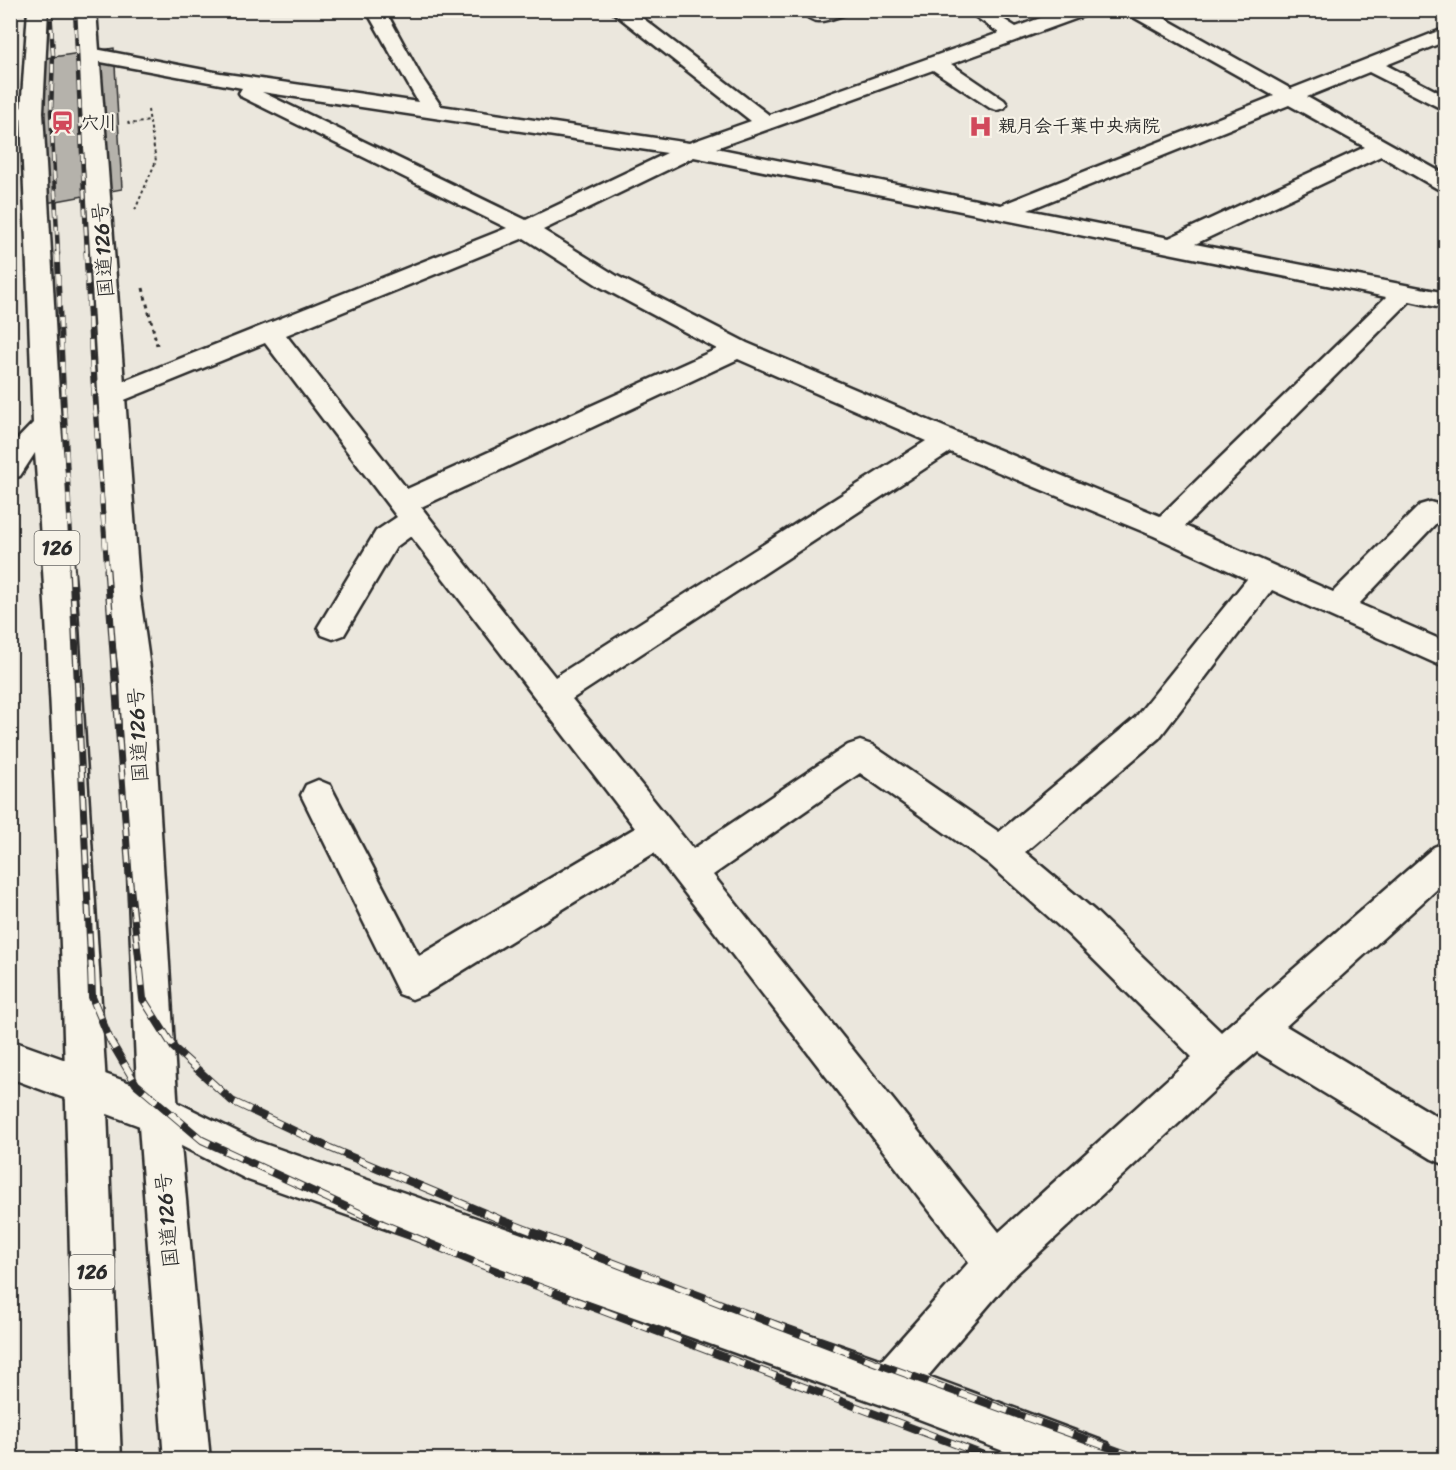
<svg xmlns="http://www.w3.org/2000/svg" width="1456" height="1470" font-family="Sriracha,'Klee One',sans-serif">
  <style>
    .building { fill: #b5b2ab; stroke: #2b2b2b; stroke-width: 1.5 }
    .lines { fill: none; stroke-linecap: round; stroke-linejoin: round }
    .minor-casing { stroke: #2b2b2b; stroke-width: 5 }
    .highway-casing { stroke: #2b2b2b; stroke-width: 5 }
    .path-far1 { stroke: #2b2b2b; stroke-width: 2; stroke-dasharray: 3 3; stroke-linecap: butt }
    .path { stroke: #2b2b2b; stroke-width: 3; stroke-dasharray: 4 4; stroke-linecap: butt }
    .minor { fill: #f7f3e8; fill-rule: evenodd }
    .highway { fill: #f7f3e8; fill-rule: evenodd }
    .rail-far3-casing { stroke: #2b2b2b; stroke-width: 4.5 }
    .rail-far2-casing { stroke: #2b2b2b; stroke-width: 5 }
    .rail-far1-casing { stroke: #2b2b2b; stroke-width: 7 }
    .rail-casing { stroke: #2b2b2b; stroke-width: 8 }
    .rail-far3 { stroke: #f7f3e8; stroke-width: 3; stroke-dasharray: 9; stroke-linecap: butt }
    .rail-far2 { stroke: #f7f3e8; stroke-width: 4; stroke-dasharray: 11; stroke-linecap: butt }
    .rail-far1 { stroke: #f7f3e8; stroke-width: 4.5; stroke-dasharray: 14; stroke-linecap: butt }
    .rail { stroke: #f7f3e8; stroke-width: 6; stroke-dasharray: 17; stroke-linecap: butt }
    .labels { text-anchor: middle; stroke-width: 4.5; stroke-linejoin: round; paint-order: stroke }
    .far-poi-label { font-size: 18px; font-weight: bold; fill: #2b2b2b; stroke: #f7f3e8; text-anchor: start }
    .shield { fill: #f7f3e8; stroke: #686764; stroke-width: 1.5 }
    .shield-label { font-size: 20px; font-weight: bold; fill: #2b2b2b }
    .street-label { font-size: 21px; fill: #2b2b2b; stroke: #f7f3e8 }
  </style>
  <rect width="100%" height="100%" fill="#ebe7dd"/>
  <filter id="ink" filterUnits="userSpaceOnUse"><feTurbulence type="fractalNoise" baseFrequency=".0167" numOctaves="2"/><feDisplacementMap in="SourceGraphic" scale="12" xChannelSelector="R" yChannelSelector="G"/><feConvolveMatrix kernelMatrix="1 2 1 2 8 2 1 2 1" color-interpolation-filters="sRGB"/></filter>
  <g filter="url(#ink)">
    <path class="building" d="M 114,48 L 122,189 L 24,207 L 26,61 Z"/>
    <g class="lines">
      <defs>
        <path id="minor" d="M 366,10 L 385,10 L 422,78 L 441,106 L 689,143 L 751,121 L 610,10 L 632,10 L 769,115 L 999,33 L 966,10 L 989,10 L 1016,27 L 1062,10 L 1091,10 L 1089,14 L 951,64 L 1004,100 L 1007,104 L 1004,108 L 997,110 L 990,108 L 933,70 L 716,148 L 1001,205 L 1274,96 L 1128,14 L 1126,10 L 1150,10 L 1291,89 L 1446,28 L 1446,41 L 1386,65 L 1446,96 L 1446,111 L 1369,72 L 1307,97 L 1446,175 L 1446,191 L 1438,189 L 1381,156 L 1195,244 L 1446,293 L 1446,309 L 1410,301 L 1185,526 L 1333,592 L 1420,505 L 1430,502 L 1440,505 L 1444,512 L 1440,519 L 1359,604 L 1446,642 L 1446,668 L 1272,590 L 1159,738 L 1025,852 L 1095,911 L 1221,1032 L 1434,847 L 1446,842 L 1446,881 L 1286,1026 L 1446,1122 L 1446,1165 L 1432,1159 L 1257,1052 L 1234,1072 L 1012,1278 L 928,1376 L 1108,1443 L 1114,1460 L 1027,1460 L 890,1408 L 248,1180 L 148,1129 L 10,1078 L 10,1040 L 158,1093 L 256,1141 L 882,1360 L 969,1262 L 654,853 L 425,994 L 412,999 L 399,994 L 301,795 L 306,785 L 318,780 L 330,785 L 419,956 L 635,828 L 411,536 L 396,547 L 344,635 L 333,639 L 322,635 L 318,627 L 376,531 L 397,517 L 265,343 L 122,401 L 113,404 L 104,401 L 100,395 L 104,389 L 507,228 L 242,97 L 239,93 L 242,88 L 90,60 L 83,58 L 80,54 L 83,50 L 90,48 L 220,73 L 418,102 ZM 262,92 L 667,153 L 526,220 ZM 1289,105 L 1365,147 L 1169,238 L 1028,210 ZM 694,157 L 1386,297 L 1160,516 L 958,433 L 747,343 L 617,276 L 543,230 ZM 524,238 L 599,286 L 717,349 L 407,489 L 286,335 ZM 738,359 L 926,441 L 555,677 L 421,507 ZM 950,452 L 1154,536 L 1247,579 L 1135,718 L 999,832 L 872,745 L 860,741 L 848,745 L 693,849 L 572,699 ZM 860,773 L 988,863 L 1069,935 L 1192,1057 L 999,1232 L 713,875 Z
          M 801,10 L 848,10 L 846,14 C 828,20 814,28 801,10 Z
          M 32,106 L 39,108 L 43,112 L 39,116 L 10,121 L 10,109 Z"/>
        <path id="highway" d="M 28,10 L 48,10 L 43,112 L 61,426 L 77,610 L 106,1085 L 121,1460 L 75,1460 C 67,1124 60,788 35,453 L 20,476 L 10,479 L 10,447 L 33,423 L 21,112 Z
          M 76,10 L 96,10 L 140,597 L 152,682 L 178,1113 L 210,1460 L 164,1460 L 138,1113 L 120,682 L 110,597 Z"/>
      </defs>
      <use href="#minor" class="minor-casing"/>
      <use href="#highway" class="highway-casing"/>
      <path class="path-far1" d="M 128,122 L 129,124 L 150,121
        M 135,210 L 156,161 L 148,110"/>
      <path class="path" d="M 143,288 L 157,345"/>
      <use href="#minor" class="minor"/>
      <use href="#highway" class="highway"/>
      <defs>
        <path id="rail-far3" d="M 50,10 L 53,54 L 51,112 L 58,254
          M 75,10 L 87,254"/>
        <path id="rail-far2" d="M 57,252 L 72,571
          M 86,252 L 92,368 L 107,571"/>
        <path id="rail-far1" d="M 72,570 L 91,970
          M 107,570 L 129,874 L 140,970"/>
        <path id="rail" d="M 91,969 L 92,997 L 110,1040 L 136,1084 L 202,1140 L 383,1224 L 476,1263 L 997,1460
          M 140,969 L 143,999 L 174,1048 L 232,1101 L 330,1148 L 499,1219 L 879,1364 L 1143,1460"/>
      </defs>
      <use href="#rail-far3" class="rail-far3-casing"/>
      <use href="#rail-far2" class="rail-far2-casing"/>
      <use href="#rail-far1" class="rail-far1-casing"/>
      <use href="#rail" class="rail-casing"/>
      <use href="#rail-far3" class="rail-far3"/>
      <use href="#rail-far2" class="rail-far2"/>
      <use href="#rail-far1" class="rail-far1"/>
      <use href="#rail" class="rail"/>
    </g>
  </g>
  <defs>
    <symbol id="station-bare" viewBox="-9 -9 18 18"><path d="M-3-6H3Q5-6 5-4V2Q5 4 3 4L4.5 6H3L1.5 4h-3L-3 6H-4.5L-3 4Q-5 4-5 2V-4Q-5-6-3-6ZM-3.5-4v3h7v-3ZM-3.5 1v1.5H-2V1ZM2 1v1.5H3.5V1Z" fill="#d1495b" stroke="#f7f3e8" stroke-width="2.5" paint-order="stroke"/></symbol>
    <symbol id="hospital-bare" viewBox="-9 -9 18 18"><path d="M-5-5h3v3.5h4V-5h3V5h-3V1.5h-4V5h-3Z" fill="#d1495b" stroke="#f7f3e8" stroke-width="2.5" paint-order="stroke"/></symbol>
  </defs>
  <g fill-rule="evenodd">
    <use href="#station-bare" x="46" y="106" width="33" height="33"/>
    <use href="#hospital-bare" x="964" y="110" width="33" height="33"/>
  </g>
  <g class="labels">
    <g class="far-poi-label">
      <text x="81" y="129">穴川</text>
      <text x="998" y="132">親月会千葉中央病院</text>
    </g>
    <g class="shield">
      <rect x="34.5" y="531" width="45" height="34" rx="4.5"/>
      <rect x="69.5" y="1255" width="45" height="34" rx="4.5"/>
    </g>
    <g class="shield-label">
      <text x="57" y="555">126</text>
      <text x="92" y="1279">126</text>
    </g>
    <g class="street-label">
      <text transform="translate(103 250) rotate(-94)" y="7">国道126号</text>
      <text transform="translate(138 735) rotate(-93)" y="7">国道126号</text>
      <text transform="translate(167 1220) rotate(-95)" y="7">国道126号</text>
    </g>
  </g>
  <rect width="1456" height="1470" fill="none" stroke="#f7f3e8" stroke-width="36"/>
  <rect x="18" y="18" width="1420" height="1434" fill="none" stroke="#2b2b2b" stroke-width="2" filter="url(#ink)"/>
</svg>
